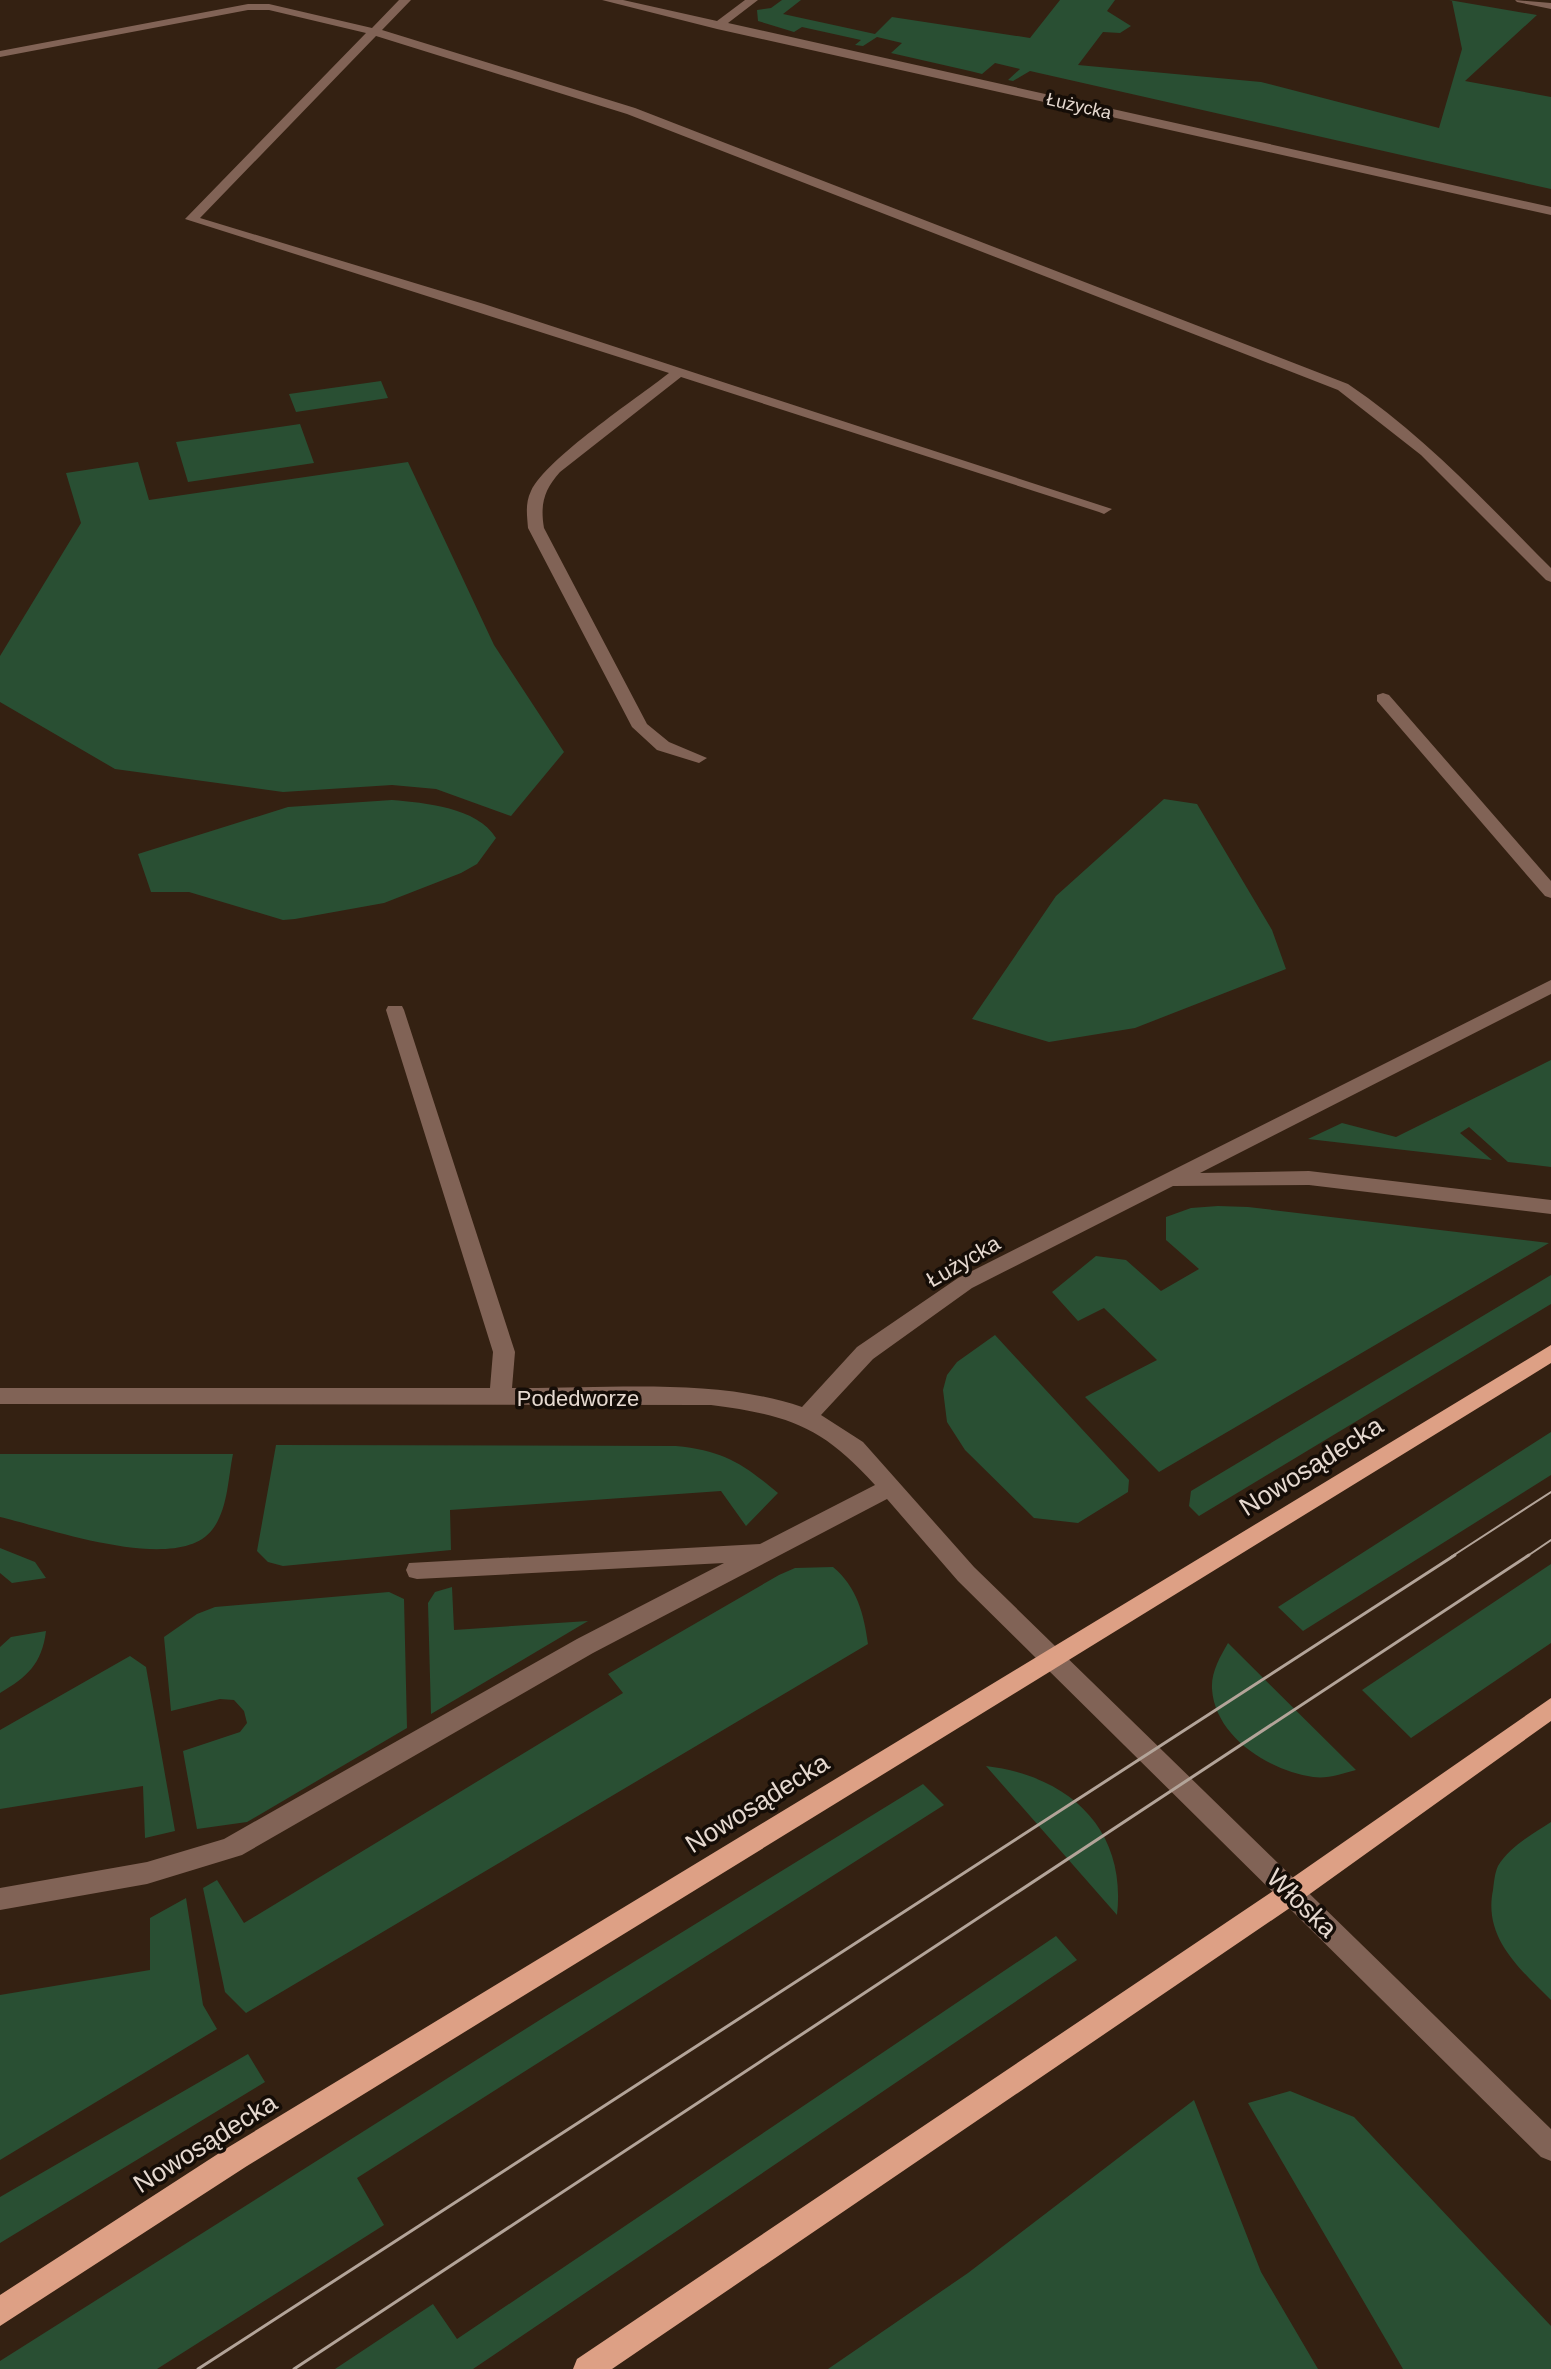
<svg xmlns="http://www.w3.org/2000/svg" width="1551" height="2369" font-family="Helvetica,sans-serif">
  <style>
    .green { fill: #294f33 }
    .lines { fill: none; stroke-linecap: round; stroke-linejoin: round }
    .minor { fill: #816356; fill-rule: evenodd }
    .major { fill: #dda085; fill-rule: evenodd }
    .tram-far1 { stroke: #b3a499; stroke-width: 2 }
    .tram { stroke: #b3a499; stroke-width: 3 }
    .labels { text-anchor: middle; stroke-width: 7; stroke-linejoin: round; paint-order: stroke }
    .far-street-label { font-size: 18px; fill: #e6d9d0; stroke: #150d07 }
    .street-label { font-size: 22px; fill: #e6d9d0; stroke: #150d07 }
    .near-street-label { font-size: 26px; fill: #e6d9d0; stroke: #150d07 }
  </style>
  <rect width="100%" height="100%" fill="#342112"/>
  <path class="green" d="M 782,0 L 801,0 L 783,14 L 875,34 L 892,17 L 1030,38 L 1060,0 L 1115,0 L 1107,11 L 1131,26 L 1120,33 L 1103,32 L 1078,65 L 1261,82 L 1439,128 L 1462,49 L 1452,1 L 1449,0 L 1537,15 L 1465,81 L 1551,97 L 1551,189 L 1030,71 L 1013,81 L 1008,80 L 1020,69 L 995,63 L 982,74 L 970,71 L 891,53 L 902,43 L 877,37 L 863,46 L 855,45 L 861,40 L 802,27 L 794,32 L 758,21 L 757,10 L 771,8 Z
    M 381,381 L 388,398 L 296,412 L 289,394 Z
    M 300,424 L 314,463 L 188,482 L 176,442 Z
    M 138,462 L 149,500 L 408,462 L 494,645 L 564,752 L 511,816 L 436,789 L 392,785 L 283,792 L 115,769 L 0,702 L 0,656 L 81,523 L 66,473 Z
    M 1164,799 L 1197,804 L 1272,930 L 1286,969 L 1135,1028 L 1049,1042 L 972,1019 L 1056,896 Z
    M 392,800 C 425,803 477,807 496,838 L 477,864 L 461,873 L 384,903 L 295,919 L 283,920 L 189,892 L 151,892 L 138,854 L 288,807 Z
    M 1551,1060 L 1551,1167 L 1508,1162 L 1469,1127 L 1460,1133 L 1492,1160 L 1308,1139 L 1342,1123 L 1396,1137 Z
    M 1218,1206 L 1248,1207 L 1549,1243 L 1159,1472 L 1085,1397 L 1157,1360 L 1104,1308 L 1078,1321 L 1052,1292 L 1096,1256 L 1126,1260 L 1161,1291 L 1199,1269 L 1166,1240 L 1166,1217 L 1191,1208 Z
    M 1551,1275 L 1551,1304 L 1199,1516 L 1189,1506 L 1191,1491 Z
    M 995,1335 L 1129,1480 L 1128,1492 L 1078,1523 L 1034,1518 L 965,1450 L 947,1422 L 943,1390 L 947,1375 L 957,1362 Z
    M 1551,1432 L 1551,1475 L 1303,1631 L 1278,1607 Z
    M 276,1445 L 676,1446 C 724,1451 742,1463 778,1493 L 746,1526 L 721,1491 L 450,1510 L 451,1550 L 283,1566 L 268,1562 L 257,1551 Z
    M 0,1454 L 233,1454 C 228,1478 228,1510 212,1530 C 177,1575 48,1528 0,1517 Z
    M 0,1548 L 35,1562 L 46,1578 L 12,1583 L 0,1573 Z
    M 1551,1564 L 1551,1643 L 1411,1738 L 1362,1690 Z
    M 833,1567 C 857,1587 864,1614 868,1644 L 246,2013 L 225,1992 L 203,1888 L 217,1880 L 244,1923 L 623,1693 L 608,1674 L 779,1575 L 795,1568 Z
    M 452,1587 L 454,1630 L 588,1621 L 431,1714 L 428,1603 L 435,1592 Z
    M 389,1592 L 404,1599 L 407,1728 L 247,1822 L 197,1829 L 183,1751 L 240,1732 L 247,1723 L 244,1711 L 234,1700 L 220,1699 L 171,1711 L 164,1637 L 197,1614 L 215,1607 Z
    M 46,1631 C 42,1664 27,1677 0,1693 L 0,1647 L 11,1637 Z
    M 1228,1643 L 1356,1770 C 1341,1774 1328,1779 1313,1777 C 1270,1771 1215,1737 1212,1689 C 1211,1672 1220,1657 1228,1643 Z
    M 130,1656 L 146,1667 L 175,1831 L 145,1838 L 143,1786 L 0,1809 L 0,1730 Z
    M 986,1766 C 1068,1776 1127,1828 1117,1915 Z
    M 923,1784 L 944,1805 L 357,2178 L 384,2225 L 157,2369 L 0,2369 L 0,2361 L 546,2016 Z
    M 1551,1822 L 1551,2000 C 1520,1969 1483,1938 1493,1890 C 1494,1882 1495,1872 1498,1866 C 1510,1846 1533,1834 1551,1822 Z
    M 186,1898 L 203,2005 L 217,2029 L 0,2160 L 0,1995 L 150,1970 L 150,1918 Z
    M 1056,1936 L 1077,1960 L 473,2369 L 335,2369 L 433,2304 L 457,2339 Z
    M 248,2054 L 265,2082 L 0,2243 L 0,2197 Z
    M 1290,2091 L 1354,2117 L 1551,2326 L 1551,2369 L 1403,2369 L 1248,2103 Z
    M 1194,2100 L 1261,2272 L 1318,2369 L 828,2369 L 968,2273 Z"/>
  <g class="lines">
    <path class="minor" d="M 399,0 L 411,0 L 382,30 L 635,108 L 1348,384 C 1425,436 1486,503 1551,568 L 1551,582 L 1546,580 L 1421,455 L 1338,390 L 627,114 L 376,36 L 200,218 L 484,304 L 1112,509 L 1104,514 L 1099,512 L 681,377 L 560,472 C 544,490 540,504 544,528 L 647,724 L 669,742 L 707,758 L 699,763 L 657,750 L 632,727 L 528,528 C 527,515 525,503 531,491 C 547,458 636,399 669,373 L 185,219 L 366,33 L 269,10 L 248,10 L 0,57 L 0,51 L 248,4 L 269,4 L 372,28 Z
      M 602,0 L 623,0 L 717,21 L 745,0 L 758,0 L 728,23 L 1551,207 L 1551,215 L 717,29 Z
      M 1515,0 L 1551,3 L 1551,9 L 1517,2 Z
      M 1383,693 L 1389,695 L 1551,881 L 1551,898 L 1545,896 L 1377,701 L 1377,695 Z
      M 1551,980 L 1551,994 L 1200,1173 L 1309,1171 L 1551,1200 L 1551,1214 L 1309,1185 L 1173,1186 L 972,1288 L 873,1359 L 821,1415 L 863,1442 L 974,1567 L 1551,2129 L 1551,2161 L 1541,2157 L 958,1581 L 887,1499 L 593,1653 L 242,1855 L 147,1884 L 0,1910 L 0,1888 L 147,1862 L 224,1839 L 577,1639 L 724,1563 L 417,1579 L 409,1577 L 406,1570 L 409,1563 L 760,1544 L 875,1485 C 822,1426 788,1415 711,1405 L 0,1404 L 0,1388 L 490,1388 L 493,1352 L 386,1010 L 388,1006 L 402,1006 L 404,1010 L 515,1352 L 512,1388 C 603,1389 716,1377 802,1407 L 857,1347 L 958,1278 Z"/>
    <path class="major" d="M 1551,1345 L 1551,1363 L 247,2166 L 0,2326 L 0,2295 L 227,2148 Z
      M 1551,1698 L 1551,1721 L 1300,1901 L 612,2369 L 573,2369 L 577,2359 L 1282,1885 Z"/>
    <path class="tram-far1" d="M 1451,1557 L 1551,1492
      M 1526,1557 L 1551,1540"/>
    <path class="tram" d="M 198,2369 L 1455,1555
      M 294,2369 L 1529,1555"/>
  </g>
  <g class="labels">
    <g class="far-street-label">
      <text transform="translate(1079 106) rotate(13)" y="6">Łużycka</text>
    </g>
    <g class="street-label">
      <text transform="translate(963 1261) rotate(-30)" y="8">Łużycka</text>
      <text x="578" y="1406">Podedworze</text>
    </g>
    <g class="near-street-label">
      <text transform="translate(1311 1466) rotate(-32)" y="9">Nowosądecka</text>
      <text transform="translate(757 1803) rotate(-32)" y="9">Nowosądecka</text>
      <text transform="translate(1302 1903) rotate(44)" y="9">Włoska</text>
      <text transform="translate(205 2143) rotate(-32)" y="9">Nowosądecka</text>
    </g>
  </g>
</svg>
